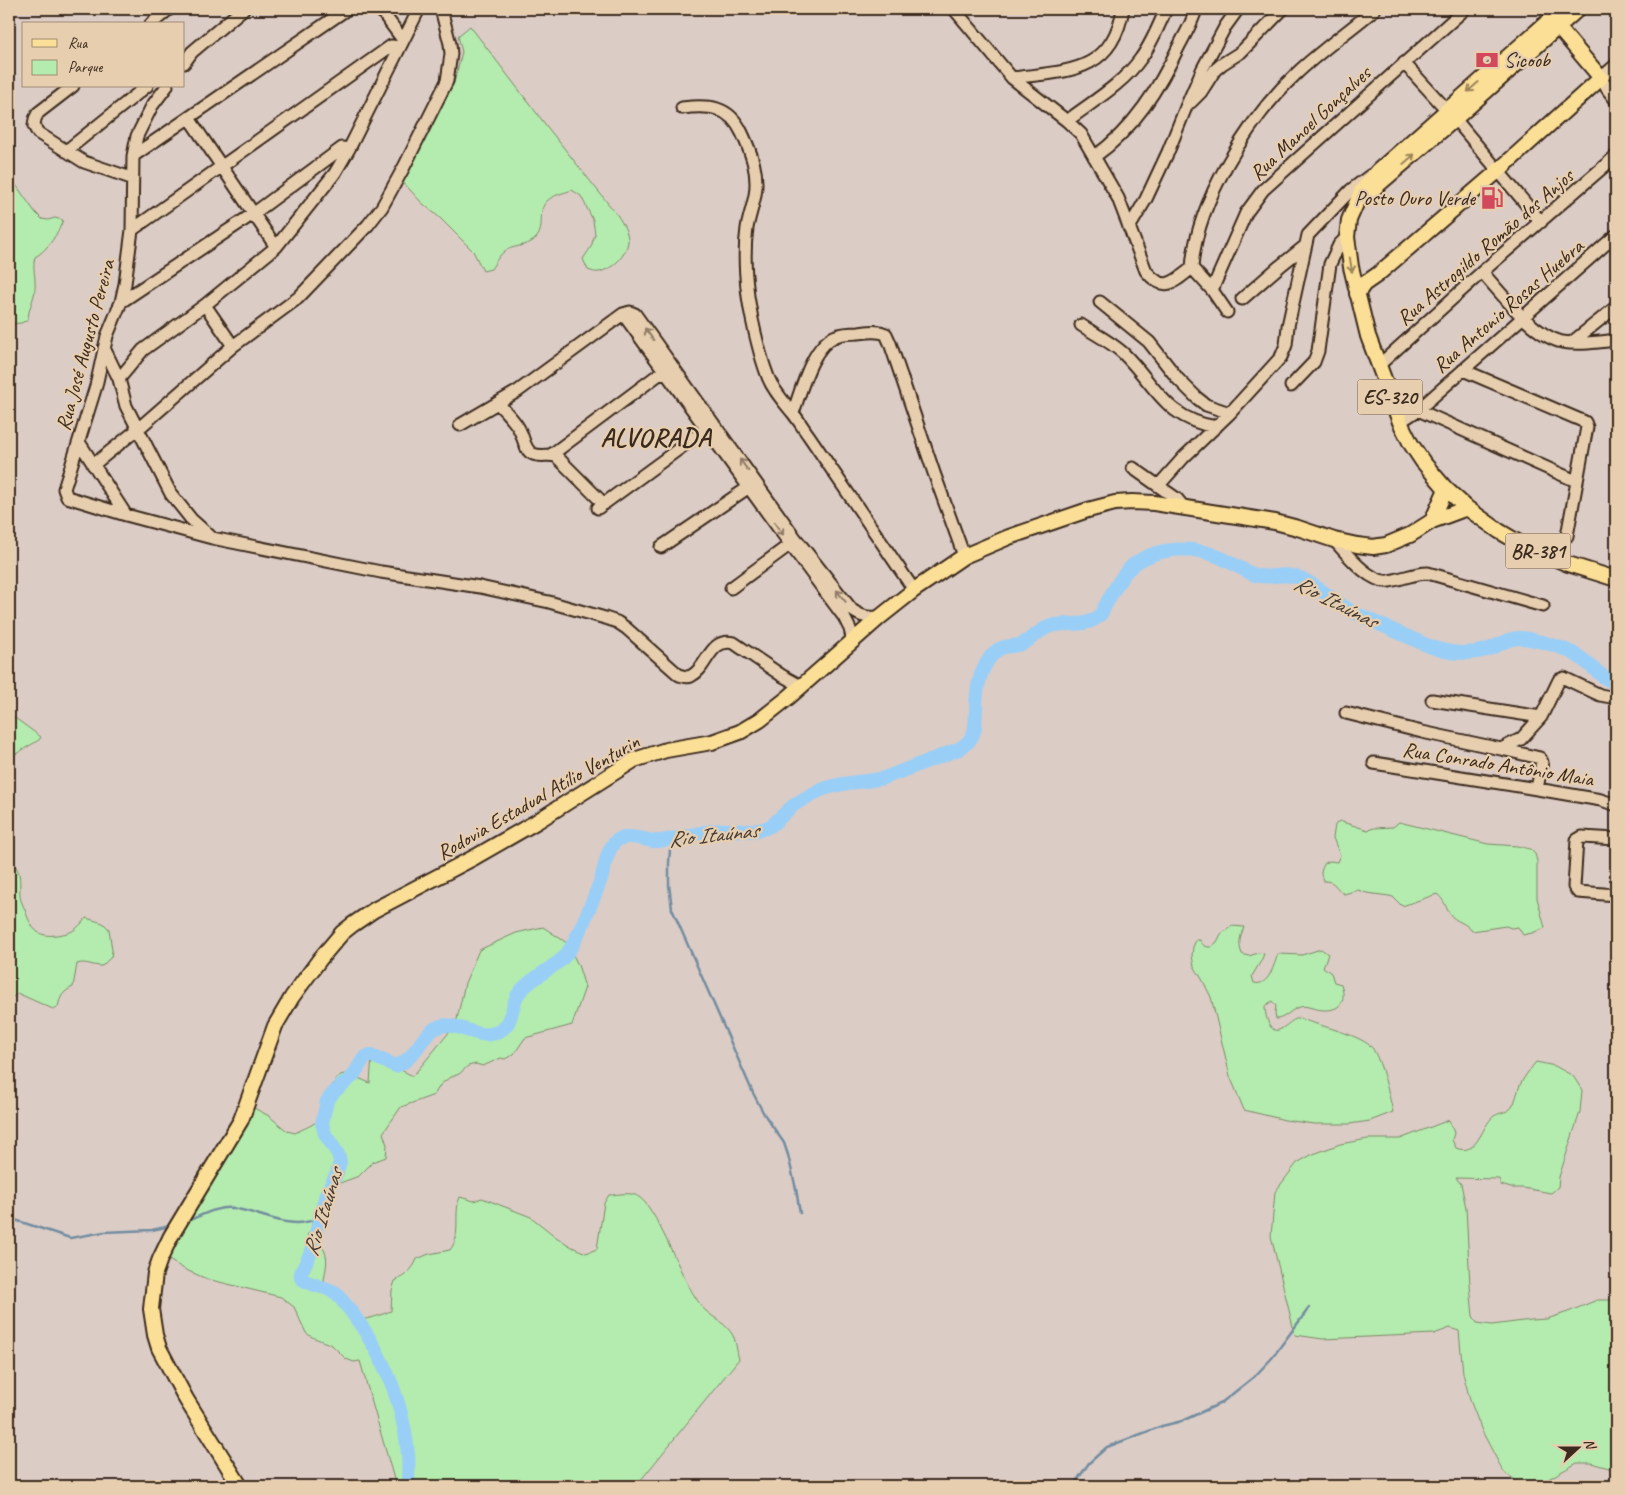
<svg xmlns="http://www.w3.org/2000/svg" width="1625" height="1495" font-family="Caveat,sans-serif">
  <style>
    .green { fill: #b4ebae; stroke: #788a66 }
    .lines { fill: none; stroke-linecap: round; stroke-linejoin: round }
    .stream { stroke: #738da0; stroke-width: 2.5 }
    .river { stroke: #99cff7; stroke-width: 14 }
    .minor-casing { stroke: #3b2a1e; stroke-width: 15 }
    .major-casing { stroke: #3b2a1e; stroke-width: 18 }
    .minor { stroke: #e6ceaf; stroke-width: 11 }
    .major { stroke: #fbdf96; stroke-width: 14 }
    .oneway { stroke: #9b845a }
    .oneway2 { stroke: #907c66 }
    .labels { text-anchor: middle; stroke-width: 4.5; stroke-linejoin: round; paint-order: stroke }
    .shield { fill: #e6ceaf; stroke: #6e5b4a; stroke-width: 1 }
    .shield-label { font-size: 20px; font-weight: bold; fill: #3b2a1e }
    .poi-label { font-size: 21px; fill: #3b2a1e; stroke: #e6ceaf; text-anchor: start }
    .street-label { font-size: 21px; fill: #3b2a1e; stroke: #e6ceaf }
    .water-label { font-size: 22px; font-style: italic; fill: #443a34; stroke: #e6ceaf }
    .district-label { font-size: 26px; font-weight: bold; letter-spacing: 1px; fill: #3b2a1e; stroke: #e6ceaf }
  </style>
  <rect width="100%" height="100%" fill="#dcccc6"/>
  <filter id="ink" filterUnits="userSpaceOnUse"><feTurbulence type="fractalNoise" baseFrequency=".02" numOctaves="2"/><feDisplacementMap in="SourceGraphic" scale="10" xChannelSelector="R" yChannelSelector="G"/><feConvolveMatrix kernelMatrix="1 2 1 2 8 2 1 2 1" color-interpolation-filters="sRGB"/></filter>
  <g filter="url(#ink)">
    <path class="green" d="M 470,26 L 548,128 L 618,216 C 622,223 629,233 628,242 C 626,256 613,269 599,272 C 596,273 591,271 588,270 L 583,259 L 591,247 L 595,234 L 593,220 L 581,196 L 572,190 C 564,193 553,195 547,201 C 536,211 547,230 534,240 C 525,247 511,246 505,251 C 499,255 495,263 491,269 L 483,271 L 473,251 L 440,218 L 421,202 L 401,180 L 406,173 L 454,83 L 462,52 L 458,36 Z
      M 9,175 L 35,212 L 42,219 L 48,220 L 55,218 L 63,220 C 58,233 48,250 35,257 C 32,267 36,277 35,289 C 34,300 28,309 28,320 L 21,323 L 9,324 Z
      M 9,717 L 15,718 L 41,737 L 39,740 L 9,758 Z
      M 1339,821 L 1368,830 L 1374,828 L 1393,827 L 1399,822 L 1488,844 L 1517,846 L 1530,849 L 1535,854 L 1537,861 L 1537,898 L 1545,928 L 1532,933 L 1523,935 L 1518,927 L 1511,928 L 1506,926 L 1472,931 C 1466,922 1455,922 1450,914 C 1445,907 1445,900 1437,894 L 1402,906 L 1393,897 L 1389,896 L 1367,893 L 1358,890 L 1344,894 C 1335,888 1336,881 1324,881 C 1319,874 1321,870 1325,863 L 1330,861 L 1337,862 L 1340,855 L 1333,838 L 1335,825 Z
      M 9,860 C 23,870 19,881 20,895 C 20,900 23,905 25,910 C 31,927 36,938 57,935 C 73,933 76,930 86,918 L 103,923 L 109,929 L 112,950 L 111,957 L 102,966 C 91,966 87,961 77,964 L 73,987 C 64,991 60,996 58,1007 L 53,1009 L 17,993 L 9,1001 Z
      M 1232,926 L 1244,927 C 1240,937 1238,944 1242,954 L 1249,956 L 1258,953 L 1264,954 L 1261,961 L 1252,976 L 1254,983 C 1269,987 1274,964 1278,954 L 1302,955 L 1321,949 L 1328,954 L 1323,967 L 1331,973 L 1334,982 L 1341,984 C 1348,1005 1337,1013 1316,1009 C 1311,1008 1305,1005 1300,1007 C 1291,1009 1285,1019 1276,1019 L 1275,1013 L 1276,1006 L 1272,1001 L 1265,1006 C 1265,1014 1269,1036 1281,1029 C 1288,1025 1291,1020 1299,1018 C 1315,1025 1364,1035 1373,1049 C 1382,1064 1389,1094 1393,1112 L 1370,1121 L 1349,1124 L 1314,1124 L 1285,1120 L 1244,1110 L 1230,1076 L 1211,997 L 1202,979 L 1194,966 L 1192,956 L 1193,947 L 1196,940 L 1200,940 C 1203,946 1205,947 1211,947 L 1217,942 L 1221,934 Z
      M 543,927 L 567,943 L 578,965 L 585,987 L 572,1025 L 525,1038 L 514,1054 L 505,1059 L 501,1058 L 483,1066 L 476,1064 L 468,1066 L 459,1074 L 449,1078 L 441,1084 L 434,1095 L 401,1107 L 383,1133 L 387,1145 L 386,1157 L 373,1162 L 359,1176 L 329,1187 C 325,1201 318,1225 307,1235 C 310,1237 315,1239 318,1242 C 335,1258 321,1274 324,1292 C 330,1296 338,1299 344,1304 C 349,1308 349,1313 353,1317 C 360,1324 382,1314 391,1311 L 392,1290 L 395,1281 C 406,1275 412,1271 417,1259 L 429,1254 L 450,1250 C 462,1235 453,1214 460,1197 L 474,1201 L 482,1198 L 531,1217 L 556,1237 L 572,1247 L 586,1253 L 597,1249 L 604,1203 L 609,1195 C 618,1195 631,1191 639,1197 C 656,1208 678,1269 691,1290 C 694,1295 701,1307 706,1311 C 715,1319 725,1323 732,1334 C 737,1342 736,1350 739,1359 L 636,1486 L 396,1486 L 360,1361 L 354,1362 L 346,1359 L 332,1345 L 312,1337 L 306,1333 L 294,1307 L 281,1297 L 207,1279 L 186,1270 L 167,1259 C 191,1206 230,1161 254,1108 L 269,1116 L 287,1131 L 295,1133 C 312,1124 326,1123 321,1099 C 345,1073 332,1067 370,1083 L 372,1056 L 413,1076 L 456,1024 L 465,983 L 479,950 L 516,933 Z
      M 1536,1062 L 1555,1066 L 1573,1076 L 1582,1090 L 1580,1112 L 1559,1177 L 1558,1187 L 1551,1193 L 1523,1188 L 1511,1188 L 1501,1185 L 1499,1179 L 1456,1178 L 1461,1184 L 1466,1208 L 1470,1285 L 1473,1316 L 1477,1323 L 1492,1325 L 1531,1320 L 1547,1319 L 1568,1312 L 1597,1300 L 1616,1300 L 1616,1470 L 1591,1463 L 1577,1463 L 1541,1483 L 1523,1486 L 1503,1471 L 1482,1431 L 1470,1400 L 1463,1373 L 1459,1331 L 1450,1328 L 1434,1334 L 1323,1339 L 1295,1335 L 1271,1236 L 1275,1192 L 1297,1163 L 1311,1155 L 1340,1144 L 1368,1139 L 1400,1139 L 1449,1120 L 1454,1133 L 1452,1140 L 1456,1148 C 1478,1157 1481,1126 1494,1116 C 1500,1112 1508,1113 1512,1107 C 1516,1101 1517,1092 1520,1085 C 1524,1077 1530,1069 1536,1062 Z"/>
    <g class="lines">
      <path class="stream" d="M 676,839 L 670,850 L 669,862 L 669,885 L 672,909 L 753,1093 L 764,1114 L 784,1143 L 788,1155 L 796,1189 L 800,1213
        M 9,1218 L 70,1238 L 104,1232 L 152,1230 L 170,1226
        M 187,1221 C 201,1216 217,1206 232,1208 C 262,1212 291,1233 320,1217
        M 1073,1486 L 1089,1463 L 1107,1447 L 1162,1426 L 1182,1421 L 1221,1403 L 1255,1376 L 1272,1358 L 1309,1308"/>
      <path class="river" d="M 408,1486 C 408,1476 409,1466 408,1455 C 403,1395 376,1338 336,1293 C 325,1286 310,1286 301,1278 L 301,1273 L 311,1252 L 326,1194 L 337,1173 L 340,1162 L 338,1154 L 325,1134 L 322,1123 L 327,1101 L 334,1092 L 353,1076 L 364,1058 L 370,1055 L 396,1066 C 416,1059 420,1036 436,1028 C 454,1018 474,1040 495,1033 C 514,1026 510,1010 517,996 C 524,983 549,970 561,960 C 572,950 578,934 584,921 C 590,907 596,893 601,879 C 605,868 607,848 616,841 C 626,833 641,839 653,841 C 666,842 677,837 690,835 C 700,833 710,831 720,830 C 728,829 737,831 746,831 C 777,830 773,821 794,805 C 803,799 814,793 824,789 C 843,781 864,783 884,778 L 959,749 C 961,747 965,745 968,742 C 977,733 975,721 976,710 C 976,690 980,667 994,653 C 1004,643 1011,648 1022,644 C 1032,639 1040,629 1051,626 C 1068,621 1088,629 1101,614 C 1108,600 1116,584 1126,572 C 1147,548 1186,545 1214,555 C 1229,560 1241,570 1255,575 C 1271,580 1282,571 1300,578 C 1318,586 1334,601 1351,611 C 1369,620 1388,628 1406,636 C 1416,640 1427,646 1438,649 C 1453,654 1472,654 1486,650 C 1504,644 1509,635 1529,639 C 1544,642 1563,647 1576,655 C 1589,662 1601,679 1616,683"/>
      <defs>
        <path id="minor" d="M 380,9 L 403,40
          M 954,9 L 1012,78 L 1067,121 L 1081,134 L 1118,198 L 1146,271 C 1164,293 1173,283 1192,268
          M 151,24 L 169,9
          M 184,63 L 192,52 L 243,9
          M 1404,63 L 1455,119 L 1541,222
          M 1616,65 L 1601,78 L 1608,90 L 1616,100
          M 1012,78 C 1066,71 1112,74 1123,9
          M 73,86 L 38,113 L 35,119 L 34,126 L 38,133 L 84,162 L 131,178
          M 167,86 L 152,106 L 137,136 L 133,156 L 132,230 L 125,284 L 121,302 L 107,336 L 96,386 L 64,489 L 67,497 L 126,515 L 212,538 L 381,572 L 480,587 L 549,602 L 605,618 L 617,622 L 626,628 L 679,675 C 683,676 687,678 691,676 C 708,668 709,637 734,643 L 781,675 L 801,686
          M 1191,102 L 1201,92 L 1215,70 L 1222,64 L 1241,52 L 1283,9
          M 682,108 C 708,105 729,105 742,133 C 751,152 759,173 755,195 C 753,206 749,217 747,228 C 743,256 746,291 752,319 C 756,338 761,359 768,377 C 773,390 783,401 792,412 C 798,419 803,428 809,436 C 844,487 879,538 914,590
          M 189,118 L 276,247
          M 1067,121 C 1092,102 1123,84 1141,58 C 1152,43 1159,25 1166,9
          M 66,151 L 147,86
          M 133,156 L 347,9
          M 1094,157 C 1134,129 1159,88 1180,44 C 1186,33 1193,21 1196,9
          M 1129,228 L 1146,199 L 1168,152 L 1186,107 L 1203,68 L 1225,27 L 1238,9
          M 132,230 L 391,46 L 400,47
          M 1192,268 C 1196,203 1249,118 1296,74 C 1320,51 1349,31 1375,9
          M 1192,268 L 1212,290 L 1227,312
          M 1482,272 C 1503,295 1532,335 1562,342 C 1579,345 1600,342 1616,340
          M 1212,290 L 1246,213 L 1263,190 L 1465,9
          M 1242,299 L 1280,266 L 1305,246
          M 121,302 L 253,214 L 342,148 L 349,149
          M 1100,302 L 1149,342 L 1178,379 L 1197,398 L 1206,405 L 1230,413
          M 205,305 L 233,346
          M 1081,325 C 1095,334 1111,342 1123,353 C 1156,385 1165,419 1216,427
          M 1571,343 L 1616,307
          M 104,348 L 119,379 L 126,406 L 171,494 L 191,519 L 210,536
          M 1378,366 L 1482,272 L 1616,156
          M 1463,370 L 1585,422 L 1587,427 L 1567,536
          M 119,379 L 143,350 L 205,305 L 276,247 L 335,173 L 349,149 L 419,9
          M 1291,386 L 1314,362 L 1318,351 L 1330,264 L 1339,245 L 1347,237
          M 498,403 C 505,412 516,421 520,431 C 524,438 524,450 533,454 C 540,457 548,454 556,456 L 604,504
          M 1418,410 L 1576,481
          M 793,413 C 801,391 812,345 836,336 C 843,333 851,333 859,333 C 868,332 877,330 886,334 L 890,343 L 934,473 L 964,556
          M 1400,422 L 1418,410 L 1616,235
          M 460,425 L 518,391 L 623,314
          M 79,442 L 126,515
          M 551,455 L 670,366
          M 93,465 L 138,429 L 233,346 L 298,298 L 368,225 L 382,207 L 404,167 L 447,81 L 451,54 L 450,44 L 441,9
          M 1133,468 L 1177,499 L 1185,509
          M 1159,485 L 1184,457 L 1230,413 L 1281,357 L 1286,345 L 1288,326 L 1308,235 L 1351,190 L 1371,175
          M 598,508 L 713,424
          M 1334,540 C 1346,553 1370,584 1389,581 C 1403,579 1414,573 1428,573 L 1543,606
          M 661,547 L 755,483
          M 731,588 L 796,540
          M 853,642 L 850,629 L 844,617 C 769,517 697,415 623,314 L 630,312 L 635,314 L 796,539 L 852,610 C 861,617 869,618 880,617
          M 1432,700 L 1541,717 L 1559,680 L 1564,678 L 1600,695 L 1616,698
          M 1346,713 L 1422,732 L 1501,749 L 1521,739 L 1541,717
          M 1501,749 L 1540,758 L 1542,762 L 1537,789
          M 1374,763 L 1537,789 L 1601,800 L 1616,805
          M 1616,839 L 1582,837 L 1577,840 L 1574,887 L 1578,892 L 1616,895"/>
        <path id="major" d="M 1562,9 L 1378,171 L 1362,190 L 1349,220 L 1347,237 L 1351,267 L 1368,336 L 1400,422 L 1411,444 L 1423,462 L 1446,489 L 1467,508 L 1499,531 L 1521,544 L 1568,564 L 1616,579
          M 1363,198 L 1455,119 L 1578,9
          M 1357,294 L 1364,284 L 1377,275 L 1498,171 L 1601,78 L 1551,19
          M 1432,521 L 1446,489
          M 240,1486 L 186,1399 L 159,1348 L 155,1335 L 151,1309 L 155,1273 L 160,1259 L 171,1236 L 241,1120 L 275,1026 L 292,997 L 320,959 L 342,933 L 352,925 L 374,910 L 475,857 L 536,822 L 634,760 L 666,750 L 712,742 L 740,732 L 760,720 L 789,697 L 880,617 L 914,590 L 964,556 L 1009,537 L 1088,510 L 1115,503 L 1132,502 L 1154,503 L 1275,522 L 1298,528 L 1334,540 L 1357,545 L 1373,547 L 1386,545 L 1410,535 L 1432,521 L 1467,508"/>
      </defs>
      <use href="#minor" class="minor-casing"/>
      <use href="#major" class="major-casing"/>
      <use href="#minor" class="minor"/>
      <use href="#major" class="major"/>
    </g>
    <defs><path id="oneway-shaft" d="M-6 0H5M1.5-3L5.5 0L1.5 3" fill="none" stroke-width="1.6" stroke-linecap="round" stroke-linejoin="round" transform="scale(1.25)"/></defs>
    <g class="oneway">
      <use href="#oneway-shaft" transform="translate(1473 87) rotate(139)"/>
      <use href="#oneway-shaft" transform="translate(1409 159) rotate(-41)"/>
      <use href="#oneway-shaft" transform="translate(1351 265) rotate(81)"/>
    </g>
    <g class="oneway2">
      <use href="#oneway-shaft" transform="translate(649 334) rotate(-126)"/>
      <use href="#oneway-shaft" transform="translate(744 465) rotate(-126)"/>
      <use href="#oneway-shaft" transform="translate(779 529) rotate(54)"/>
      <use href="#oneway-shaft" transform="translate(841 596) rotate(-128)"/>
    </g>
  </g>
  <defs>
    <symbol id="bank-bare" viewBox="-9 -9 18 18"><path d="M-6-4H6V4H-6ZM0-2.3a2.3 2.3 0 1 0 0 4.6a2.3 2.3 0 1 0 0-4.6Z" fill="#d1495b" stroke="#e6ceaf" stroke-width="2.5" paint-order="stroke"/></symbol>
    <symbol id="fuel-bare" viewBox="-9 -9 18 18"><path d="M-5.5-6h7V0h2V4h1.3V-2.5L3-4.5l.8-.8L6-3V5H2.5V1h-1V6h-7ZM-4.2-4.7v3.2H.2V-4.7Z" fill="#d1495b" stroke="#e6ceaf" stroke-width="2.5" paint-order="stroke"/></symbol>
  </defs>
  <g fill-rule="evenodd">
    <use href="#bank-bare" x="1471" y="44" width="32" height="32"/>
    <use href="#fuel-bare" x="1476" y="182" width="32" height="32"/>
  </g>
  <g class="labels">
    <g class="shield">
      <rect x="1357.5" y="379.5" width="65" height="35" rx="4"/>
      <rect x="1505.5" y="533.5" width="65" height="35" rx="4"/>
    </g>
    <g class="shield-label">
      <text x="1390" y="404">ES-320</text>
      <text x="1538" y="558">BR-381</text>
    </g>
    <g class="poi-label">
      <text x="1504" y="67">Sicoob</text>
      <text x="1475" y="205" text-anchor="end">Posto Ouro Verde</text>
    </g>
    <g class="street-label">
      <text transform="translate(1310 123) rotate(-43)" y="7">Rua Manoel Gonçalves</text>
      <text transform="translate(1485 247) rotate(-41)" y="7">Rua Astrogildo Romão dos Anjos</text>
      <text transform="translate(1508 306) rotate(-41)" y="7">Rua Antonio Rosas Huebra</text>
      <text transform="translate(85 345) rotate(-75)" y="7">Rua José Augusto Pereira</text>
      <text transform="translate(1498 764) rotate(9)" y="7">Rua Conrado Antônio Maia</text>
      <text transform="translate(538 797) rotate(-30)" y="7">Rodovia Estadual Atílio Venturin</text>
    </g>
    <g class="water-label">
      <text transform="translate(1336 601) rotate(27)" y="8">Rio Itaúnas</text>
      <text transform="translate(713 834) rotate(-6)" y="8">Rio Itaúnas</text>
      <text transform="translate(322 1212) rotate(-73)" y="8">Rio Itaúnas</text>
    </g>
    <g class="district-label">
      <text x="656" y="446">ALVORADA</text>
    </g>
  </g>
  <rect width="1625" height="1495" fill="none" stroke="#e6ceaf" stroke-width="30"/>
  <rect x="15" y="15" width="1595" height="1465" fill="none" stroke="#3b2a1e" stroke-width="2" filter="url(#ink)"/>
  <rect x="22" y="22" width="162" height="65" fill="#e6ceaf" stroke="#a28c75"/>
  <rect x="32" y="39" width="25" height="8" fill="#fbdf96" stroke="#a28c75"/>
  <text x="68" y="48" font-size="15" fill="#3b2a1e">Rua</text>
  <rect x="32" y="60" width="25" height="15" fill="#b4ebae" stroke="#a28c75"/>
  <text x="68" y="72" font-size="15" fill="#3b2a1e">Parque</text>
  <g transform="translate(1578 1448) rotate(69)" stroke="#e6ceaf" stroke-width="4" paint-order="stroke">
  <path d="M0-4L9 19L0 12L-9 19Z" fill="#3b2a1e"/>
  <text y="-8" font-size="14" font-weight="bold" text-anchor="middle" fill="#3b2a1e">N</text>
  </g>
</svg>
